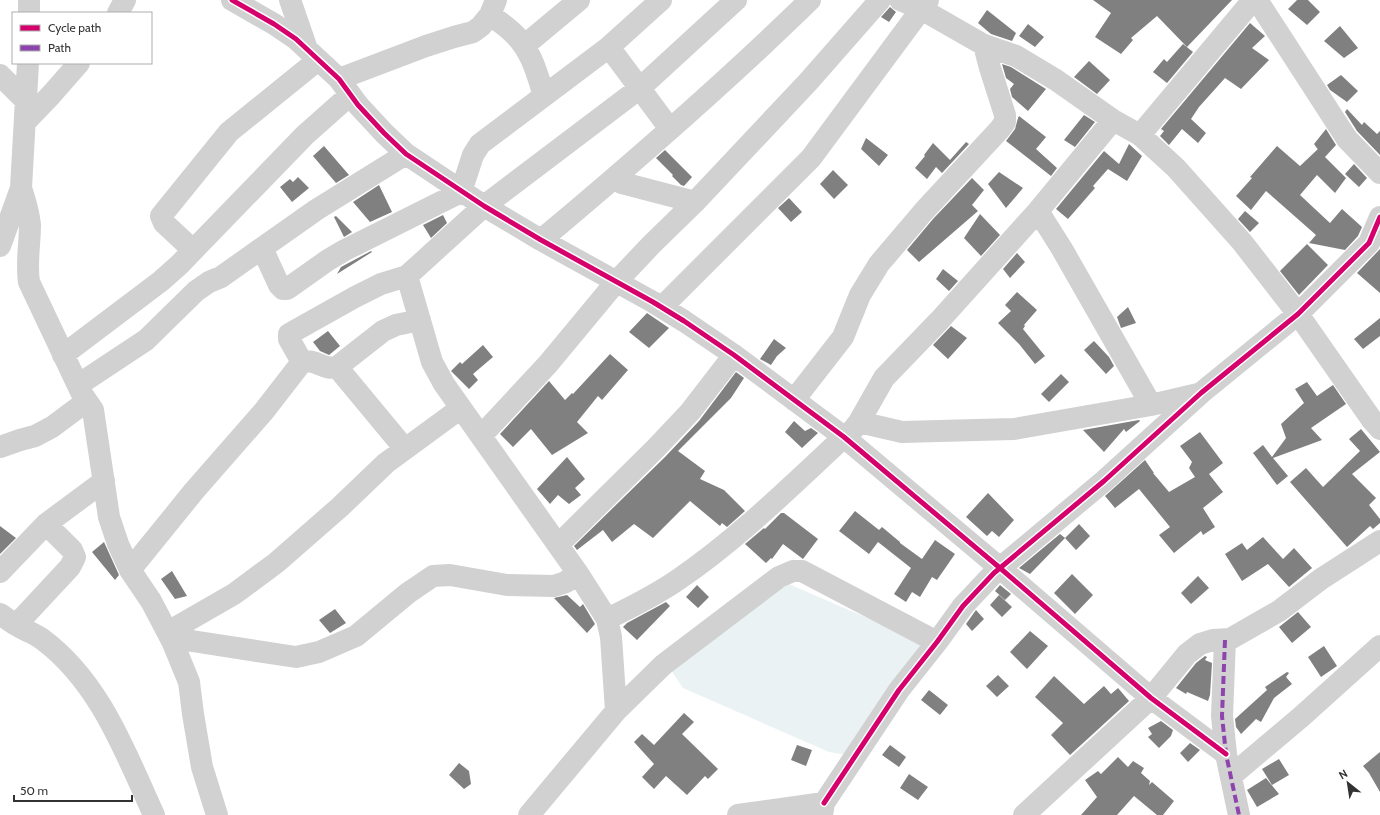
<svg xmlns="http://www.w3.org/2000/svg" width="1380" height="815" font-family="Cabin,sans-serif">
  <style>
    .green { fill: #ebf2f3 }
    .building { fill: #808080 }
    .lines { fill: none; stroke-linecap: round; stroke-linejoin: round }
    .minor { stroke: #d1d1d1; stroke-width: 22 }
    .quiet { stroke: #8e44ad; stroke-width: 4; stroke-dasharray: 8 4; stroke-linecap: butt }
    .cycleway-casing { stroke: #fff; stroke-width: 8 }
    .cycleway { stroke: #d6006c; stroke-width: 5 }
  </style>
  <rect width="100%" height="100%" fill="#fff"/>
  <path class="green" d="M 784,582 L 923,642 L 847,755 L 829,752 L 683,688 L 671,670 Z"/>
  <path class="building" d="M 1093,0 L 1232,0 L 1187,47 L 1157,16 L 1131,38 L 1133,40 L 1121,54 L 1095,37 L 1111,13 Z
    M 1297,0 L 1308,0 L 1320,12 L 1307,25 L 1288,9 Z
    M 890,7 L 896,12 L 889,22 L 881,17 Z
    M 987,10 L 1016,33 L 1012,41 L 991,34 L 978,23 Z
    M 1250,23 L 1265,36 L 1252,48 L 1269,60 L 1241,89 L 1225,78 L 1199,107 L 1191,119 L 1206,133 L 1198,143 L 1182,129 L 1169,145 L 1160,136 L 1164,131 L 1161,129 Z
    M 1028,24 L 1044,37 L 1035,47 L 1019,36 Z
    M 1340,26 L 1358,48 L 1344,58 L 1324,41 Z
    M 1183,44 L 1193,52 L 1167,83 L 1153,72 L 1164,59 L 1167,62 Z
    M 1089,61 L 1110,80 L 1097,94 L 1074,77 Z
    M 1002,64 L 1011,67 L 1046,89 L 1028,111 L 1012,97 L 1010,89 L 1014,84 L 1006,78 Z
    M 1341,75 L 1358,91 L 1347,102 L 1330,90 L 1327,85 Z
    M 1347,109 L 1362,125 L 1364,122 L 1377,134 L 1380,131 L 1380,155 L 1357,131 L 1345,112 Z
    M 1084,115 L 1095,122 L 1075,147 L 1064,140 Z
    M 1019,116 L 1046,137 L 1036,149 L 1057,168 L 1051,176 L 1006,141 L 1015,129 L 1018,118 Z
    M 1326,129 L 1336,145 L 1325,157 L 1346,178 L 1335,193 L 1317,175 L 1300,195 L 1330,223 L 1342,209 L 1362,227 L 1358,236 L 1345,250 L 1309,243 L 1316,235 L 1266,191 L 1251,210 L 1236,196 L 1252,178 L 1250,177 L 1277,146 L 1300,166 L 1318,149 L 1319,151 L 1314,144 Z
    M 866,138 L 888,155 L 879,166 L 861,149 Z
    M 966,142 L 969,144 L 942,173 L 936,167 L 927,179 L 915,168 L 925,156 L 924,155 L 933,143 L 950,160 Z
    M 1129,144 L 1142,156 L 1127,181 L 1108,169 L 1093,186 L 1095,188 L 1068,219 L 1056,209 L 1104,151 L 1119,164 Z
    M 324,146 L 349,175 L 336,183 L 313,156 Z
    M 665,150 L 692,177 L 684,186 L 681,185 L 672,176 L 673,175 L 656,158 Z
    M 1354,164 L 1367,178 L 1359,187 L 1345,174 Z
    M 833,170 L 848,185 L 834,199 L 820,184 Z
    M 999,172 L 1023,188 L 1006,208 L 988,184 Z
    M 298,177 L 309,188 L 292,202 L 280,187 L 290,179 L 293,182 Z
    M 972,178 L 984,190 L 972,205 L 978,211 L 919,262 L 907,250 L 933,219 Z
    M 379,185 L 392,212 L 370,222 L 353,202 Z
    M 789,198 L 802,212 L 791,222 L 778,208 Z
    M 1245,211 L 1259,223 L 1250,232 L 1238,219 Z
    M 980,214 L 1000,235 L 981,256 L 964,238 Z
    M 443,215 L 447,223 L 431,238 L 423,225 Z
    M 336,216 L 352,232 L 344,237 L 334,217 Z
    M 1307,244 L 1328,265 L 1299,295 L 1280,271 Z
    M 1380,249 L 1380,293 L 1357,273 Z
    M 371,251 L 372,252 L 337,274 L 341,267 Z
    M 1017,253 L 1025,262 L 1010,278 L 1003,269 Z
    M 943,269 L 958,281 L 949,291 L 936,279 Z
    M 1017,292 L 1037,310 L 1024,325 L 1025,326 L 1023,329 L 1045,356 L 1035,364 L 1019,344 L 998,323 L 1011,311 L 1005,305 Z
    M 1128,307 L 1136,323 L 1121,328 L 1117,317 Z
    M 647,313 L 669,328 L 649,348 L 629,332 Z
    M 1380,318 L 1380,336 L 1363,349 L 1354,339 Z
    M 951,326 L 967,338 L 948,359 L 933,345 Z
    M 328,331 L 340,346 L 329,355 L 320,351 L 313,342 Z
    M 774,339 L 786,348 L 777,356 L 771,365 L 760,359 Z
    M 1094,341 L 1109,357 L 1114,366 L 1106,374 L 1084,350 Z
    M 483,345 L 493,357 L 473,374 L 478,380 L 469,389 L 451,371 L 460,362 L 462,364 Z
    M 610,354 L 628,370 L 602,400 L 598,396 L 577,422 L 588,433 L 552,455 L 531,429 L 513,447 L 500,434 L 549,381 L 565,400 L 572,393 L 573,394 Z
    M 736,372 L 744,378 L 731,398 L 678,451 L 705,471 L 700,479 L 724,490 L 745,511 L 727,527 L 722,523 L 720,526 L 690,501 L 653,538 L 634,524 L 612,542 L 603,530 L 577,550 L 574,546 L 665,457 L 699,421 Z
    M 1061,374 L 1069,382 L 1049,402 L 1041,394 Z
    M 1307,382 L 1317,396 L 1333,385 L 1346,404 L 1311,428 L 1322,440 L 1273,458 L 1288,476 L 1277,485 L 1253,453 L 1263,445 L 1272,457 L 1286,438 L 1281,424 L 1304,403 L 1295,389 Z
    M 1139,420 L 1140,421 L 1126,432 L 1124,429 L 1104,452 L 1083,430 Z
    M 794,421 L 805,431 L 811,428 L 818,433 L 802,448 L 785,432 Z
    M 1361,429 L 1380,452 L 1352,474 L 1376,498 L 1369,505 L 1380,519 L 1380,523 L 1373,529 L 1370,526 L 1347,547 L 1290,482 L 1306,468 L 1323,487 L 1360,451 L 1349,439 Z
    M 1200,432 L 1223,463 L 1209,474 L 1223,492 L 1203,508 L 1215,527 L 1203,535 L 1201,531 L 1174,553 L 1159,535 L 1170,527 L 1139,489 L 1115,508 L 1105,496 L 1145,460 L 1154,473 L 1153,473 L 1169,492 L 1195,477 L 1189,468 L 1192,462 L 1180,446 Z
    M 567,457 L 585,479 L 575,488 L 581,495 L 569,504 L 558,495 L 550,504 L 537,489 Z
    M 988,493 L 1014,520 L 999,537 L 992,531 L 987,536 L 966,517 Z
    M 855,511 L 879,530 L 882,527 L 900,542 L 900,543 L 922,559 L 935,540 L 955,554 L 937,580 L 932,577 L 920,597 L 912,592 L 906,602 L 894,594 L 911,568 L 878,542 L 869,554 L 839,531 Z
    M 781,513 L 784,513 L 818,539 L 803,559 L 783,544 L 772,559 L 771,558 L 766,563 L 745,544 L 764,528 L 765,529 Z
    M 1079,524 L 1090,536 L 1076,550 L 1065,538 Z
    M 0,526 L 16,538 L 0,554 Z
    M 1060,534 L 1065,538 L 1030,574 L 1019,568 Z
    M 1263,537 L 1283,559 L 1294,548 L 1312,568 L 1289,587 L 1268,564 L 1242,581 L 1225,554 L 1242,543 L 1247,550 Z
    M 104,542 L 119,575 L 115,580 L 92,552 Z
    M 172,571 L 187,596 L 175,599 L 161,579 Z
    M 1072,574 L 1093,595 L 1075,614 L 1054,593 Z
    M 1198,576 L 1209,588 L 1191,604 L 1181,593 Z
    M 697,585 L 709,597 L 698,608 L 686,597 Z
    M 1000,585 L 1011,594 L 1005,600 L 995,591 Z
    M 567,595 L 580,607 L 583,604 L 595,624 L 587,633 L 554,598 Z
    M 999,595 L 1012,607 L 1002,617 L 990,605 Z
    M 666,602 L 670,606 L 637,640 L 623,627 L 627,623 Z
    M 335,609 L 346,623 L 330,633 L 319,620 Z
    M 976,610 L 984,619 L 972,631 L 966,624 Z
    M 1298,612 L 1311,627 L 1292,643 L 1279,627 Z
    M 1030,631 L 1048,646 L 1027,669 L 1010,652 Z
    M 1324,646 L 1337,666 L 1321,677 L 1308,657 Z
    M 1205,656 L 1207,657 L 1205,660 L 1212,663 L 1210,695 L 1208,701 L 1187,692 L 1186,694 L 1176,688 L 1196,663 Z
    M 1287,672 L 1289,673 L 1286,677 L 1292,684 L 1274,698 L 1261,722 L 1256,719 L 1241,734 L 1236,727 L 1235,719 L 1267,690 L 1265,687 Z
    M 998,675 L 1009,686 L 997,697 L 986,686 Z
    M 1054,676 L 1084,704 L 1104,686 L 1111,694 L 1118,688 L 1129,701 L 1070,755 L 1051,735 L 1063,723 L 1035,697 Z
    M 929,690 L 948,705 L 940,715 L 921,700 Z
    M 684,713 L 694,722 L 682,734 L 718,769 L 708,779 L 705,776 L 687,795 L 666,776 L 654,789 L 642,777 L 654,764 L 634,742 L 642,734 L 654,745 Z
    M 1161,721 L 1173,730 L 1171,736 L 1159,748 L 1148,737 L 1152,734 L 1148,728 Z
    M 1190,743 L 1200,750 L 1188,762 L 1180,753 Z
    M 797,745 L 812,750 L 806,766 L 791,760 Z
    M 890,745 L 906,757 L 899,767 L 882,755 Z
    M 1380,752 L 1380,792 L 1369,773 L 1363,766 Z
    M 1118,757 L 1128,767 L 1133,761 L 1144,768 L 1141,773 L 1150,781 L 1149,785 L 1152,782 L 1174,801 L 1163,815 L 1157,815 L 1134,796 L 1117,815 L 1081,815 L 1097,797 L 1085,780 L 1098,771 L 1101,774 Z
    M 1279,759 L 1289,775 L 1272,785 L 1262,769 Z
    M 459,763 L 469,771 L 471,784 L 464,789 L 449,775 Z
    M 909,774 L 928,787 L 918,800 L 900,788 Z
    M 1266,778 L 1279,794 L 1257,807 L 1247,790 Z"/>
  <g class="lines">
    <path class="minor" d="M 232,0 L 274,24 L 296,39 L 339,79 L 358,105 L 384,133 L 406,154 L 484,206 L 541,240 L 653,302 L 684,321 L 734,355 L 844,437 L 1000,568 L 1151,698 L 1226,754
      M 290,0 L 307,49
      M 900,0 L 921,9 L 984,45 L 1016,56 L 1056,80 L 1113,120 L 1140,135 L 1176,168 L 1242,242 L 1298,314 L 1372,420 L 1380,429
      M 1257,0 L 1347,139 L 1380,173
      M 29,13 L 29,0
      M 118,13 L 125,0
      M 490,15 C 497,20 506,26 512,32 C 531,49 537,73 544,96
      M 525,45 L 579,0
      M 609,47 L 670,129
      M 0,75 L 26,101
      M 339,79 L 426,46 L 454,37 L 473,32 L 481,26 L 490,15 L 496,0
      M 25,122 L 51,95 L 79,63
      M 1140,135 L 1253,0
      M 623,172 L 621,180 L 622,183 L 695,202
      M 21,188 C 25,200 29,213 30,225 C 30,244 26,263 29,282 L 82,394 L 93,410 L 109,517 L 118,544 L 130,570 L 151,601 L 173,643 L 189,682 L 193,714 L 202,767 L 217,815
      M 1038,211 L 1062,249 L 1151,405
      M 541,240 C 633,163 724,84 810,0
      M 0,246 L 21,188 L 28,63
      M 262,248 L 279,285 L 283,289 L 287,289 L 328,260 L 345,250 L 461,192 L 473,155 L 480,144 L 609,47 L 661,0
      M 193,250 L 164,223 L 161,216 L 229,132 L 318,60
      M 407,276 L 432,362 L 444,384 L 577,572 L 607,619 L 611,637 L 616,711
      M 662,307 L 811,158 L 928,0
      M 63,355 L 161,281 L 179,265 L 305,135 L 350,95
      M 302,362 L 289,339 L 289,334 L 355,297 L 381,284 L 407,276 L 484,206 L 640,88 L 736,0
      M 337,367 L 405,449
      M 78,385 L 146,340 L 196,291 L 209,282 L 221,277 L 316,210 L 406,154
      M 794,400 L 843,337 L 860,295 L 879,264 L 924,211 L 1000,129 L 1005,122 L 1005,115 L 990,68 L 984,45
      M 859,422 L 902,432 L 1014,429 L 1151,405 L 1198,394
      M 481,436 L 548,364 L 616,282 L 651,245 L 695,202 L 808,82 L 880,0
      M 0,447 L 20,440 L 35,436 L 52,427 L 87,401
      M 558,545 L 656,448 L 690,412 L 734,355
      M 130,570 L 194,491 L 264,411 L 302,362 C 316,358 324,371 337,367 L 383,331 L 396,325 L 420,320
      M 0,572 L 46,524 L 104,481
      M 0,614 C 6,618 12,623 18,626 C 26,631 35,634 42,639 C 100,682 125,752 154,815
      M 607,619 C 632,607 656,595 679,579 C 739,538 791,486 844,437 L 851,432 L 859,422 L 884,378 L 939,321 L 1038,211 L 1113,120
      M 16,625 L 70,567 L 75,557 L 72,550 L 46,524
      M 172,629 L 182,638 L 192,641 L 296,657 L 319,652 L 356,636 L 408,593 L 433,576 L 450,575 L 507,585 L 554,586 L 566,582 L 577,572
      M 168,632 L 234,594 L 276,563 L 340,507 L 386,463 L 461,408
      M 1225,640 L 1222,716 L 1226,754 L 1239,815
      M 1231,776 L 1301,717 L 1380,646
      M 824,803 L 899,690 L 937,642 L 963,606 L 994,573 L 1104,481 L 1201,393 L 1298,314 L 1369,243 L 1380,217
      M 529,815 L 616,711 L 663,665 L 779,577 L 793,571 L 802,571 L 937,642
      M 738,815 L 824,803 L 822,815
      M 1024,815 L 1151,698 L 1187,654 L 1200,644 L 1213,640 L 1230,639 L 1279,611 L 1321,579 L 1380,541"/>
    <path class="quiet" d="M 1225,640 L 1222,716 L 1226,754 L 1239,815"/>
    <defs>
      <path id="cycleway" d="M 232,0 L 274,24 L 296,39 L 339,79 L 358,105 L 384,133 L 406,154 L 484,206 L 541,240 L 653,302 L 684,321 L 734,355 L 844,437 L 1000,568 L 1151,698 L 1226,754
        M 824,803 L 899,690 L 937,642 L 963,606 L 994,573 L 1104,481 L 1201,393 L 1298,314 L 1369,243 L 1380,217"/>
    </defs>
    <use href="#cycleway" class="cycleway-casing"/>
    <use href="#cycleway" class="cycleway"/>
  </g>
  <rect x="12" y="12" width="140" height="52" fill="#ffffff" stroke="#adadad"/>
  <rect x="20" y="25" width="20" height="6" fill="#d6006c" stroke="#adadad"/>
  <text x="48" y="32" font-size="12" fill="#323232">Cycle path</text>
  <rect x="20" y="45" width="20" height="6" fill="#8e44ad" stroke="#adadad"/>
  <text x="48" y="52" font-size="12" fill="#323232">Path</text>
  <g transform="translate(1348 783) rotate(330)" stroke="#ffffff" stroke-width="3" paint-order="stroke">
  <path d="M0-3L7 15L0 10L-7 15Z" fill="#323232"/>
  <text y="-6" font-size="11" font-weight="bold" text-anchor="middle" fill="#323232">N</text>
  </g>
  <path d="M14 795v6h118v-6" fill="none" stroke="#323232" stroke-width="2"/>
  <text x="20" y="795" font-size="12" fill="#323232" stroke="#ffffff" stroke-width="3" paint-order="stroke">50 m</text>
</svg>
